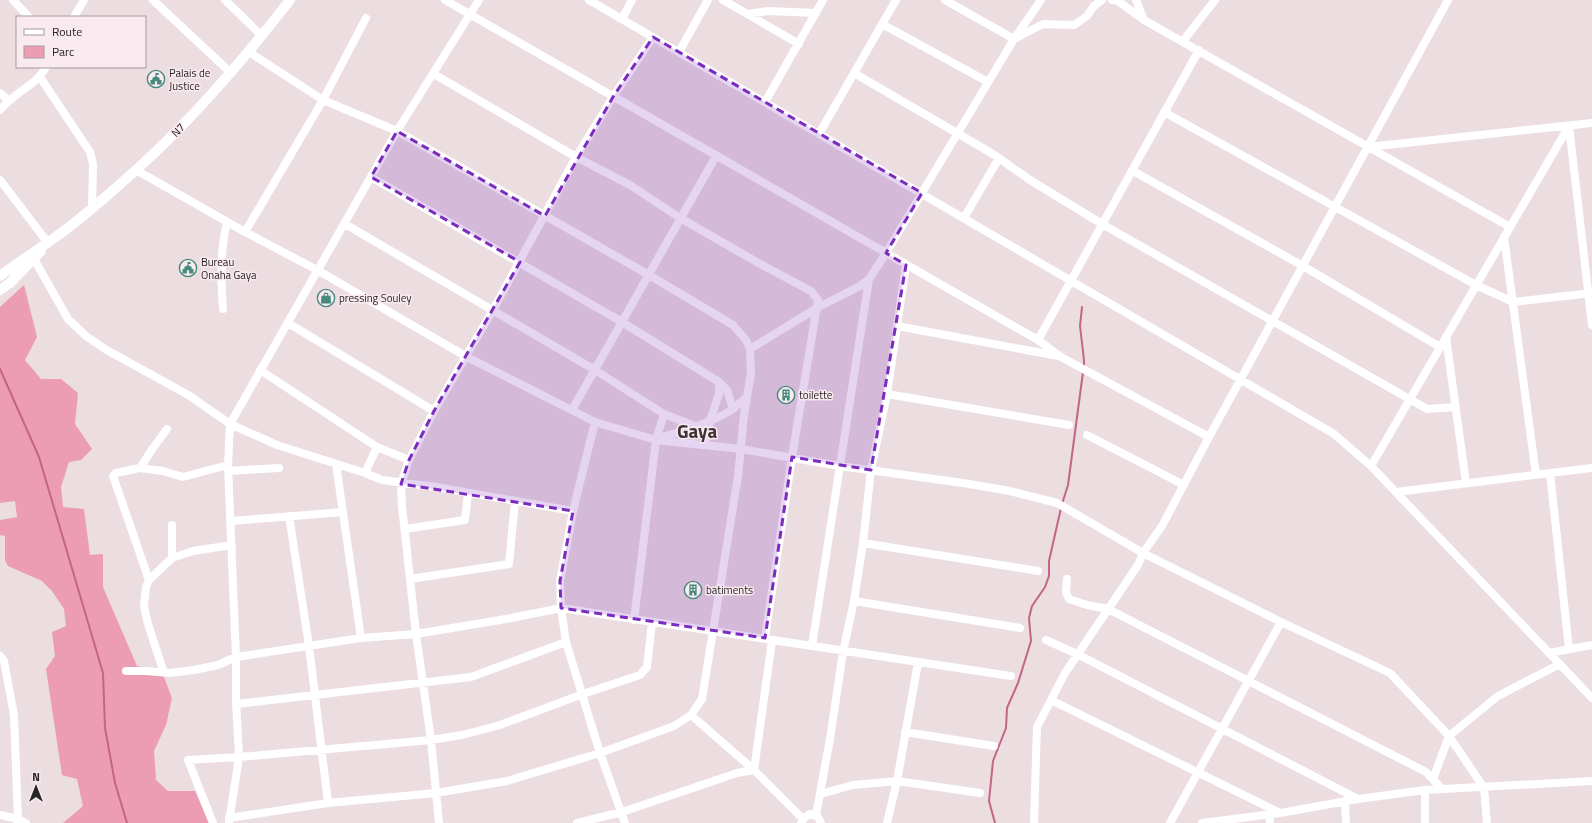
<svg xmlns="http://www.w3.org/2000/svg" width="1592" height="823" font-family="'Titillium Web',sans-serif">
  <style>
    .green { fill: #ec9db3 }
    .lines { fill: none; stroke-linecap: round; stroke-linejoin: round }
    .stream { stroke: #c46583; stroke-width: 2 }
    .minor { stroke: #fff; stroke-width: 8 }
    .major { stroke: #fff; stroke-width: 10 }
    .marked { fill: #7b2cbf; fill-opacity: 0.2; stroke: #7b2cbf; stroke-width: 3; stroke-dasharray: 8 5; stroke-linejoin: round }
    .labels { text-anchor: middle; stroke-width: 3; stroke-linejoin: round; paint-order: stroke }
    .poi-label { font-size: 11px; fill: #292425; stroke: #f8eaee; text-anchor: start }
    .street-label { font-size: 11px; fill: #292425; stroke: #f8eaee }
    .town-label { font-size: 19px; font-weight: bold; fill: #3c3134; stroke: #f8eaee }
  </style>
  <rect width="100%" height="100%" fill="#ebdde0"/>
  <path class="green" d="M 24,285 L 37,337 L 25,360 L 41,379 L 61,379 L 78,393 L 75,424 L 92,449 L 81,460 L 69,462 L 61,487 L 63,507 L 84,509 L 90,555 L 103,554 L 103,587 L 137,666 L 162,672 L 172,698 L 166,725 L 154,751 L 156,780 L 168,791 L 195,791 L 209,823 L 63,823 L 83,806 L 77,779 L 62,775 L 46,669 L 55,656 L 52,632 L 66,626 L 64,609 L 52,591 L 42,581 L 8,566 L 5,560 L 5,536 L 0,535 L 0,520 L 17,517 L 15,501 L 0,503 L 0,307 Z"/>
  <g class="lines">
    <path class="stream" d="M 1082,307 L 1080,326 L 1084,360 L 1084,366
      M 0,369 L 39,457 L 103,673 L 105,728 L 115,783 L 127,823
      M 1062,504 L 1068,485 L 1083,372
      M 995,823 L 989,801 L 993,761 L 1006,728 L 1007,708 L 1018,683 L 1031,641 L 1029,618 L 1032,606 L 1045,587 L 1049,576 L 1049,561 L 1061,508"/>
    <path class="minor" d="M 13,0 L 29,17
      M 153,0 L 230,72
      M 225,0 L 262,36
      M 445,0 L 1038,340 L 1061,357 L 1209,437
      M 589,0 L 1334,434 L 1371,466 L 1592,698
      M 723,0 L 799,44
      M 945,0 L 1014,39 L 1041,0
      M 1112,0 L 1118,1 L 1144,20 L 1510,227
      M 1136,0 L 1144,20
      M 747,14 L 768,11 L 816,13
      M 74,17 L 84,0
      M 622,19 L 632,0
      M 882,24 L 988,82
      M 1183,41 L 1215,0
      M 679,52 L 708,0
      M 854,73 L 993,154 L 1030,180 L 1102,224 L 1427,409 L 1456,407
      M 434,74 L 576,157 L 630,185 L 680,218 L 762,265 L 811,291 L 818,300 L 792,457 L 765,638
      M 40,77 L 90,152 L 93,164 L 92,207
      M 0,93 L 8,100
      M 765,102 L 823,0
      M 0,110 C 14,92 36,86 46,67
      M 1164,112 L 1476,285 L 1513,302 L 1592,293
      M 1569,126 L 1592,325
      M 819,134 L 896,0
      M 1368,147 L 1592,123
      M 136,170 L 245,232 L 319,271 L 467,357 L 595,422 L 656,440 L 741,449 L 840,466 L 963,483 L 1010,491 L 1057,503 L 1143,553 L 1281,622 L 1390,673 L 1449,736 L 1484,788 L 1487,823
      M 1133,171 L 1303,266 L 1440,347
      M 371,177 L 622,322 L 719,382 L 727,390 L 733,409
      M 0,180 L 48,243
      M 964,218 L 999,158
      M 345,224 L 595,370 L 664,414 L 695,426
      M 245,232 L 323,100 L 366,18
      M 1504,237 L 1536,475
      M 34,259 L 68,319 L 86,336 L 105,349 L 190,396 L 230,424 L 277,445 L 365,473 L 382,480 L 436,487 L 573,511
      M 223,309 C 221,280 220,251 227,222
      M 288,323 L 434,411
      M 897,326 L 1058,356
      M 1446,337 L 1466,483
      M 1038,340 L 1199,50
      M 750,349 L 817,308 L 860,286 L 869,279 L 886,253 L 1014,39 L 1043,24 L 1074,25 L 1087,16 L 1094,6 L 1102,0
      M 260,370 L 377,447 L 409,460 L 401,484 L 402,506 L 416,634 L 431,740 L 439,823
      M 887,394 L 1069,425
      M 572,410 L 716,156
      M 595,422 L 573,511 L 560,581 L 561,608 L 566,642 L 600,753 L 625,823
      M 1087,435 L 1184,485
      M 660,438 C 682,431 714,422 733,409 C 738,405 742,401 747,397
      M 705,445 L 710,420 L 719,394 L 719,382
      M 409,460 L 434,411 L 493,310 L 576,157 L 613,97 L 653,37
      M 336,464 L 361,638
      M 1371,466 L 1569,126
      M 140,468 L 153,448 L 167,429
      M 228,471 L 279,468
      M 365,473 L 377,447
      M 1550,473 L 1569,649
      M 1396,492 L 1592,468
      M 289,516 L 309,646 L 328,803
      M 231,521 L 343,512
      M 172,525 L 172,558
      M 405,529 L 465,520 L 468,494
      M 863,543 L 1038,571
      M 410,579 L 509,564 L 515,501
      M 1067,579 L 1066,592 L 1069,599 L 1087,605 L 1108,609 L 1426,772 L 1442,789
      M 149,580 L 113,476 L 116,473 L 140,468 L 163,471 L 183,477 L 228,465
      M 854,601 L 1020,628
      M 634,620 L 656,440 L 664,414
      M 1046,640 L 1077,654 L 1358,799
      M 812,646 L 869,279
      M 1549,653 L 1592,645
      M 0,656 L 4,661 L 14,715 L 18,819 L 17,823
      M 126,671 L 146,671 L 170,673 L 194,670 L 218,665 L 236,657 L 361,638 L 416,634 L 506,619 L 561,608 L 1011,676
      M 164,673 L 148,624 L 144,606 L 146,587 L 149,580 L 172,558 L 193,551 L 232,545
      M 1051,700 L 1280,813
      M 236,704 L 471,677 L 566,642
      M 691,715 L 754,770 L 803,819
      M 905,732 L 994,746
      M 1433,779 L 1449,736 L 1498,696 L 1560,664
      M 820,794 L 853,785 L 897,781 L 980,793
      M 1345,801 L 1346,823
      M 1269,814 L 1270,823
      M 0,815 L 18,819 L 26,823
      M 816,815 L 830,739 L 843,652 L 854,601 L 863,543 L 871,470 L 887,394 L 906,265
      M 229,818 L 328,803 L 436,793 L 507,781 L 600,753 L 674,726 L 691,715 L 702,699 L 738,476 L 744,415 L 751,373 L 750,349 L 746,340 L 733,325 L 649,275 L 397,131 L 323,100 L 249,52
      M 229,822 L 239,757 L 236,701 L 236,657 L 228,465 L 230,424 L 397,131 L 479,0
      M 213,823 L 188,760 L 239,757 L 431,740 L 462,735 L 497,726 L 583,694 L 640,675 L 647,667 L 652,622
      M 577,823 L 622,812 L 737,773 L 754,770 L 772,641
      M 801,823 L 805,817 L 810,814 L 818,817 L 821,823
      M 887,823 L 897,781 L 918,663
      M 1034,823 L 1037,727 L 1065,673 L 1138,565 L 1143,553 L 1162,526 L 1209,437 L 1448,0
      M 1170,823 L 1281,622
      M 1202,823 L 1280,813 L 1358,799 L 1425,790 L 1592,781
      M 1425,823 L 1425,790"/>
    <path class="major" d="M 0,276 C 16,264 32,254 47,243 C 78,222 108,195 136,170 C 192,120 244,59 290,0
      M 0,290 L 10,283 L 41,251"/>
  </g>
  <path class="marked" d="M 653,37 L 922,193 L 886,253 L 906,265 L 871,470 L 792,457 L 765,638 L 561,608 L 560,581 L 573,511 L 401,484 L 409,460 L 434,411 L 520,262 L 371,177 L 397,131 L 545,216 L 613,97 Z"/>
  <defs>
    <symbol id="civic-ring" viewBox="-11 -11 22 22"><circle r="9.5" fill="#f8eaee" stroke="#468a7e" stroke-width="1.5"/><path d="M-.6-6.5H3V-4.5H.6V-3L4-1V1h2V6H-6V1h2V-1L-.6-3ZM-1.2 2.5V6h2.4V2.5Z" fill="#468a7e"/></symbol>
    <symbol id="shop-ring" viewBox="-11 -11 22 22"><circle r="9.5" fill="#f8eaee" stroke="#468a7e" stroke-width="1.5"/><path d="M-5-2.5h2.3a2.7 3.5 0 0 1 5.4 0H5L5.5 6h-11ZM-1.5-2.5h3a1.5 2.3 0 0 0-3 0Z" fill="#468a7e"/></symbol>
    <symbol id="building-ring" viewBox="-11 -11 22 22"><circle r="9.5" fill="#f8eaee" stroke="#468a7e" stroke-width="1.5"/><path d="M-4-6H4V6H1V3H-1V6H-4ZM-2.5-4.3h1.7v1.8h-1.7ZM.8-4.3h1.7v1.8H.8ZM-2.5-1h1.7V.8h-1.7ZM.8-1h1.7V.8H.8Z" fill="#468a7e"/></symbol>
  </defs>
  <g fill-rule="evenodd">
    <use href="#civic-ring" x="146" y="69" width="20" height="20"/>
    <use href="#civic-ring" x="178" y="258" width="20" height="20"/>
    <use href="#shop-ring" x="316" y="288" width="20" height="20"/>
    <use href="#building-ring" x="776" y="385" width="20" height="20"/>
    <use href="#building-ring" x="683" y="580" width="20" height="20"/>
  </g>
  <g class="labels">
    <g class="poi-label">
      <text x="169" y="77">Palais de<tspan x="169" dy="13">Justice</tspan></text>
      <text x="201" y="266">Bureau<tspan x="201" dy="13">Onaha Gaya</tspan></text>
      <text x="339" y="302">pressing Souley</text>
      <text x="799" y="399">toilette</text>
      <text x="706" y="594">batiments</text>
    </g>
    <g class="street-label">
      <text transform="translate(178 130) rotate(-46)" y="4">N7</text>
    </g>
    <g class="town-label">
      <text x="697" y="438">Gaya</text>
    </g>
  </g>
  <rect x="16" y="16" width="130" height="52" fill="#f8eaee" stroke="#a59b9e"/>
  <rect x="24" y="29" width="20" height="6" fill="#ffffff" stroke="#a59b9e"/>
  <text x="52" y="36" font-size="12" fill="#292425">Route</text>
  <rect x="24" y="46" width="20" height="12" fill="#ec9db3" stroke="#a59b9e"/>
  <text x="52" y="56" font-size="12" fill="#292425">Parc</text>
  <g transform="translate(36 787)" stroke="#f8eaee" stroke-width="3" paint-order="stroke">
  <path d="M0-3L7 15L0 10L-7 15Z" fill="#292425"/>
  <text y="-6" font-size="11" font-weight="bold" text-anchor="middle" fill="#292425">N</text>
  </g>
</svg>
